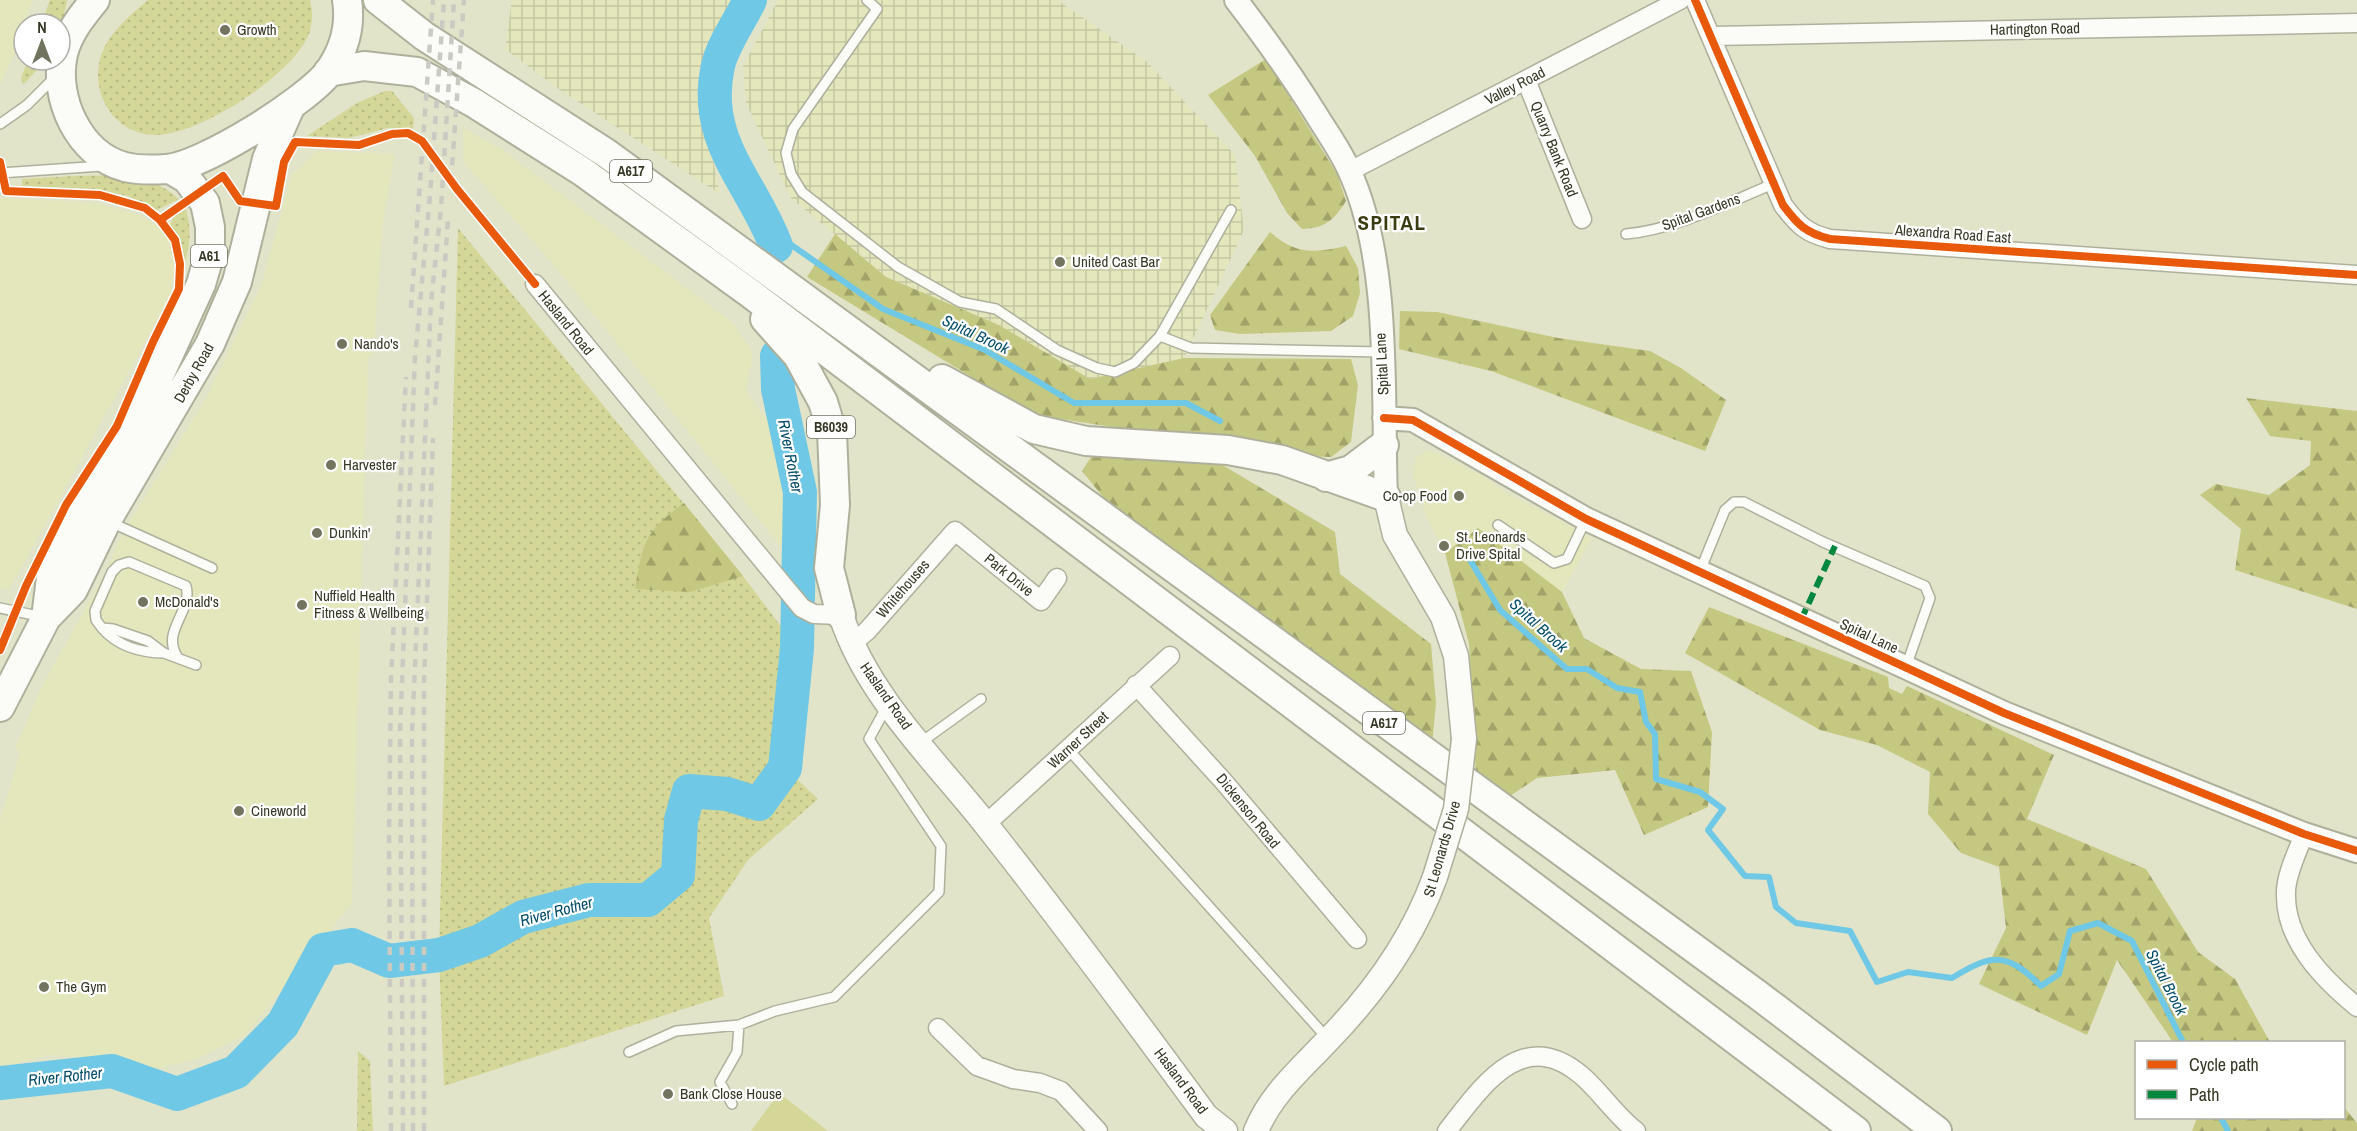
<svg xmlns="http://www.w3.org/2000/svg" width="2357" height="1131" font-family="'Archivo Narrow',sans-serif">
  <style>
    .built { fill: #e4e6bc }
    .industrial { fill: url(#industrial-grid) }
    .grass { fill: url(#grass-dots) }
    .forest { fill: url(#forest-firs) }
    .garden { fill: #d4d798 }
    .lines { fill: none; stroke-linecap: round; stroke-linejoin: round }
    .stream { stroke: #6fc8e5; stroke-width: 6 }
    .river { stroke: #6fc8e5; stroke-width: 34 }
    .service-casing { stroke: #aeb09c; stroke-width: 12 }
    .minor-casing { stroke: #aeb09c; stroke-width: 21 }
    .tertiary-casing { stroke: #aeb09c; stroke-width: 26 }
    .secondary-casing { stroke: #aeb09c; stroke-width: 27 }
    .trunk-casing { stroke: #aeb09c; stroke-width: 32 }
    .service { stroke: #fbfbf7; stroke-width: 9 }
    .minor { stroke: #fbfbf7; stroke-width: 18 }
    .tertiary { stroke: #fbfbf7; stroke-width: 22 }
    .secondary { stroke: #fbfbf7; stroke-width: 24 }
    .trunk { stroke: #fbfbf7; stroke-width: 28 }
    .rail { stroke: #cacac3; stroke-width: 4.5; stroke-dasharray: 8 8; stroke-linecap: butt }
    .secondary-bridge-casing { stroke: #aeb09c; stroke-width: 27; stroke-linecap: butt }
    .secondary-bridge { stroke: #fbfbf7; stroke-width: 24 }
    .quiet { stroke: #00873e; stroke-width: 6; stroke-dasharray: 12 6; stroke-linecap: butt }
    .cycleway-casing { stroke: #fff; stroke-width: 11 }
    .cycleway { stroke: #e8590c; stroke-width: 8 }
    .poi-dot { fill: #73745f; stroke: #fff; stroke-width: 2 }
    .labels { text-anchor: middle; stroke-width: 4.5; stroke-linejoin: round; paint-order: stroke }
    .shield { fill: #fff; stroke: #737466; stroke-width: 1.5 }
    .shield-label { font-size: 14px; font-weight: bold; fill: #373825 }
    .street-label { font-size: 15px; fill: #373825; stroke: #fff }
    .poi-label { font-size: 15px; fill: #373825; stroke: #fff; text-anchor: start }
    .water-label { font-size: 16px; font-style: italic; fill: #054e69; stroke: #fff }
    .district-label { font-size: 21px; font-weight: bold; letter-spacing: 1.5px; fill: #3a3b10; stroke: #fff }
  </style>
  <defs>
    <pattern id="industrial-grid" width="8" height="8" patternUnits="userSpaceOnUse" patternTransform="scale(1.5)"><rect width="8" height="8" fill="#e4e6bc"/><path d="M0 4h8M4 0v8" fill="none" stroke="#c4c6a1"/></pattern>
    <pattern id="grass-dots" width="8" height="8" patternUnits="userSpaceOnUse" patternTransform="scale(1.5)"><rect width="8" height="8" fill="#d4d798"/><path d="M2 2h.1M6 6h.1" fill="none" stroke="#b7b983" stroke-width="1.8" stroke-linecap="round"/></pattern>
    <pattern id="forest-firs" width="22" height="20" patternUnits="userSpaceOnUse" patternTransform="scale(1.5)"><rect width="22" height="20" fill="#c5c880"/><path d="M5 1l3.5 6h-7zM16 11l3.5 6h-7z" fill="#a1a369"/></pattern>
  </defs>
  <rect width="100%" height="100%" fill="#e2e4ca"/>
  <path class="built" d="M 0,0 L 32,0 L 18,45 L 0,85 Z
    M 463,128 L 501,149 L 732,322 L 753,352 L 746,391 L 780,438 L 791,501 L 781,547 L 556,268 L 463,161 Z
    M 316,151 L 395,154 L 383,222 L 373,356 L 368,357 L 352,903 L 245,1035 L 194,1060 L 150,1070 L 131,1060 L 48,1055 L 0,1068 L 0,820 L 20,752 L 15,748 L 41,688 L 106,571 L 125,529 L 205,400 L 262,283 L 291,176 Z
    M 0,198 L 95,203 L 134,213 L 155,224 L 171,243 L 176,259 L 170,297 L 9,590 L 0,588 Z
    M 1429,450 L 1483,476 L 1504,491 L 1592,538 L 1562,592 L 1478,528 L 1445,553 L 1427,518 L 1413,475 L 1415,458 Z"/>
  <path class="industrial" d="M 512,0 L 734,0 L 699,71 L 706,125 L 720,194 L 560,90 L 505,49 Z
    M 778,0 L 1057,0 L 1147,62 L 1235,155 L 1244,230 L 1184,358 L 1090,379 L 999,325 L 886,277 L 791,198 L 746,103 L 743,66 Z"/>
  <path class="grass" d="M 50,0 L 67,0 L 60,33 L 60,24 L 41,24 Z
    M 148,0 L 310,0 C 313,10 313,26 308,36 C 291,76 199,135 156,135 C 110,135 85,85 105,46 C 115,28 132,13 148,0 Z
    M 28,60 L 46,60 L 23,85 L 21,78 Z
    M 385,91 L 392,91 L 414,118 L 413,130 L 388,128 L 349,138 L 307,136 L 357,103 Z
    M 75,176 C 111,175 151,173 179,199 L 155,211 L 128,196 L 96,189 L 22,186 L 22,179 Z
    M 186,209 C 193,233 189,252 181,275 L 179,246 L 170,225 L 174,216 Z
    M 458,228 L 743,576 L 797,648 L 785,768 L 818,799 L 748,860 L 709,918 L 724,996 L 444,1086 L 439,955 Z
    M 358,1051 L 370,1061 L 373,1131 L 357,1131 Z"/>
  <path class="forest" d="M 1266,59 L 1337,174 L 1346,201 C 1334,220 1326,228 1302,229 L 1287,213 L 1255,156 L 1208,95 Z
    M 1270,232 C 1296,255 1313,253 1346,246 L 1358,268 L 1360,293 L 1353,316 L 1331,331 L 1240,334 L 1215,330 L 1210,315 Z
    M 835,234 L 886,277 L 999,325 L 1090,379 L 1184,358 L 1351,359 L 1358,385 L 1351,442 L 1331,457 L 1304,456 L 1034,415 L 807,277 Z
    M 1400,311 L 1437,312 L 1558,338 L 1650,351 L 1681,368 L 1726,400 L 1705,451 L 1491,371 L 1399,349 Z
    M 2246,398 L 2357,411 L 2357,609 L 2235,570 L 2241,529 L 2200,495 L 2216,484 L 2269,495 L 2310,465 L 2311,441 L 2270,436 Z
    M 1093,454 L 1209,457 L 1335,532 L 1340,574 L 1431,644 L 1436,703 L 1432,745 L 1112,508 L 1082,471 Z
    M 684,503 L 743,576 L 690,592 L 635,589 C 643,542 644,532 684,503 Z
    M 1478,528 L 1562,592 L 1584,638 L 1641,669 L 1691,671 L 1712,732 L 1708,807 L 1644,835 L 1615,770 L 1537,778 L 1507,798 L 1476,776 L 1469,644 L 1445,553 Z
    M 1709,607 L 1888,677 L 1889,688 L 1902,694 L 1907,686 L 2054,755 L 2027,819 L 2146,869 L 2198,952 L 2235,979 L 2270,1042 L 2173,1042 L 2117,960 L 2087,1035 L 1979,984 L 2006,928 L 1999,867 L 1961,853 L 1928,814 L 1930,772 L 1877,745 L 1820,730 L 1685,653 Z
    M 2344,1107 L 2357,1123 L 2357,1131 L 2192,1131 L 2197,1118 L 2344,1118 Z"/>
  <path class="garden" d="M 779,1093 L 828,1131 L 751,1131 Z"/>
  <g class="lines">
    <path class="stream" d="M 770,230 L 883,309 L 985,350 L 1074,403 L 1186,403 L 1220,421
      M 1470,560 L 1500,610 L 1567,669 L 1587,669 L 1617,688 L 1640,692 L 1646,722 L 1655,734 L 1656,779 L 1700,792 L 1723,809 L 1708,830 L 1745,876 L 1769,877 L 1776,907 L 1796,923 L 1850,931 L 1877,982 L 1908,972 L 1952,978 C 1992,953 2007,952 2041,986 L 2059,974 L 2070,931 L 2098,923 L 2132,941 L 2183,1042
      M 2221,1118 L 2228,1131"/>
    <path class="river" d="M 750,0 C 741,19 722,46 718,66 C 701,141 753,183 776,246
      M 0,1083 L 112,1071 L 177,1094 L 236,1072 L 283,1024 L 323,950 L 352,945 L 389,961 L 439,955 L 480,941 L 523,917 L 589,900 L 648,900 L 678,875 L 681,820 L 689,791 L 727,794 L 759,804 L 785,768 L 797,648 L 800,492 L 778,389 L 777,356"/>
    <defs>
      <path id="service" d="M 867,0 L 877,9 L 793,129 L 786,153 L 791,174 L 802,192 L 898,267 L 960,302 L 996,309 L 1057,350 L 1097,368 L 1115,372 L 1134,363 L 1160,336 L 1191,348 L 1382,352
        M 0,124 L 27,105 L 55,77
        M 0,173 L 102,166
        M 1626,234 C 1677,229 1727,203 1773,184
        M 1160,336 L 1231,210
        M 110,522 L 212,568
        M 1498,525 L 1554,563 L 1567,559 L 1586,519
        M 1700,571 L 1725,510 L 1734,502 L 1744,502 L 1823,542 L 1925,586 L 1930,598 L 1906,667
        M 0,608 L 43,617
        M 102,628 C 117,646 141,653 164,653
        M 177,656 C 161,631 193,611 186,586 L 129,562 L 119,565 L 112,572 L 95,611 L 96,620 L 102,628 L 113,629 L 148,641 L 164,653 L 196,665
        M 920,743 L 981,699
        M 1068,749 L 1327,1038
        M 629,1052 L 676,1031 L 739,1025 L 775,1011 L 834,997 L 939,892 L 941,846 L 869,739 L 887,706
        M 732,1104 L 720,1082 L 737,1052 L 739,1025"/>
      <path id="minor" d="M 1695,0 L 1783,205 C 1798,225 1806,233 1830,239 L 2357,275
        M 1712,36 L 2357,23
        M 1526,80 L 1582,219
        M 1350,171 L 1680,0
        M 535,284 L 802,608 L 814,614 L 841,615
        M 850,645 L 867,631 L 955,531 L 1041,601 L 1057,578
        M 1136,685 L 1224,782 L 1357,939
        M 986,824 L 1170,656
        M 2304,834 C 2298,851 2286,874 2286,892 C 2284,940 2323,979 2357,1007
        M 938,1028 L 977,1066 L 1013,1079 L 1040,1083 L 1061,1091 L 1098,1131
        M 1447,1131 C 1481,1088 1521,1025 1581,1075 C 1601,1092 1615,1115 1636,1131"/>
      <path id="tertiary" d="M 1236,0 C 1266,39 1293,77 1319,119 C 1329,135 1341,152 1349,170 C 1392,262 1382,397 1386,497
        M 1384,418 L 1413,420 L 1586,519 L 2004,713 L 2304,834 L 2357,851"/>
      <path id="secondary" d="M 1386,497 L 1395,535 L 1443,617 L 1456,656 L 1464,739
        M 841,615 C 867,696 935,760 987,826 C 1062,921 1134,1018 1206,1116 L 1225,1131
        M 1256,1131 C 1271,1094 1300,1070 1327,1041 C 1372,995 1413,938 1435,877"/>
      <path id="trunk" d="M 95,0 C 82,16 68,33 63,54 C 53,98 79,155 125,167 C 138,170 153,170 166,169 C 202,167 306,101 328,73 C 344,51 351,26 347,0
        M 378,0 L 424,36 L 606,153 L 1758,995 L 1937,1131
        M 328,72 L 364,66 L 417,72 L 474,103 L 583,172 L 751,294 L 1856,1131
        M 765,319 L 798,356 L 823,402 L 832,432 L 835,505 L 829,568 L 841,615
        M 942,379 L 1034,429 L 1086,441 L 1228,450 L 1282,460 L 1386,497
        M 1326,477 L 1351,470 L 1384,445
        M 46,618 L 52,570 L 83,510 L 143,411 L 201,284 L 210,253 L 210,227 L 205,203 L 187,179 L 170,169
        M 0,707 L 46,618 L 73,590 L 107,520 L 210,344 L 237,282 L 267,159 L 291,105"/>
    </defs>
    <use href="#service" class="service-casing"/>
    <use href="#minor" class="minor-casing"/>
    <use href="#tertiary" class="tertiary-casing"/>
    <use href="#secondary" class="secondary-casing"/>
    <use href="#trunk" class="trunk-casing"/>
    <use href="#service" class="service"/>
    <use href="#minor" class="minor"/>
    <use href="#tertiary" class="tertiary"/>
    <use href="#secondary" class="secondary"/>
    <use href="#trunk" class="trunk"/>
    <path class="rail" d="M 451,181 L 464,0
      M 411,308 L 433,0
      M 435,405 L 448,220
      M 391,1131 L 389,844 L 391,679 L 406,377
      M 403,1131 L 400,732 L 415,357 L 430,195 L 444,0
      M 413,1131 L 412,733 L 431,302 L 441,208 L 454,0
      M 424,1131 L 424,682 L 433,438"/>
    <defs>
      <path id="secondary-bridge" d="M 1435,877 L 1456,809 L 1464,739"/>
    </defs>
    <use href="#secondary-bridge" class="secondary-bridge-casing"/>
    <use href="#secondary-bridge" class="secondary-bridge"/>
    <path class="quiet" d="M 1801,620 L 1835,546"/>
    <defs>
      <path id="cycleway" d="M 1695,0 L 1783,205 C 1798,225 1806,233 1830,239 L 2357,275
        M 0,162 L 6,191 L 100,195 L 145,208 L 160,220 L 175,240 L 180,264 L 179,289 L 153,342 L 117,426 L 66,505 L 26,586 L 0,650
        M 160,220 L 223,176 L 240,201 L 276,206 L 284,162 L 295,142 L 359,145 L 392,134 L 408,133 L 422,141 L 457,189 L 535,284
        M 1384,418 L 1413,420 L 1586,519 L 2004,713 L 2304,834 L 2357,851"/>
    </defs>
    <use href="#cycleway" class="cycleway-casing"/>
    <use href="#cycleway" class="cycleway"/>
  </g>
  <g class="poi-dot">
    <circle cx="225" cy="30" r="6"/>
    <circle cx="1060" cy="262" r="6"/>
    <circle cx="342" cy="344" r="6"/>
    <circle cx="331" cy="465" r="6"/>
    <circle cx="1459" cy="496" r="6"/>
    <circle cx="317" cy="533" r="6"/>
    <circle cx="1444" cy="546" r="6"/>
    <circle cx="143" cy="602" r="6"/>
    <circle cx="302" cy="605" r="6"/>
    <circle cx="239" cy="811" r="6"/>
    <circle cx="44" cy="987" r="6"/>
    <circle cx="668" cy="1094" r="6"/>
  </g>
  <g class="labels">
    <g class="shield">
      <rect x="610" y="160" width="42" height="22" rx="4.5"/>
      <rect x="191" y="245" width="36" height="22" rx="4.5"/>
      <rect x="807" y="416" width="48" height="22" rx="4.5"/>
      <rect x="1363" y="712" width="42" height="22" rx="4.5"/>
    </g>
    <g class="shield-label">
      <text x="631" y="176">A617</text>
      <text x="209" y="261">A61</text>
      <text x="831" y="432">B6039</text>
      <text x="1384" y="728">A617</text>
    </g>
    <g class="street-label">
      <text transform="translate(2035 29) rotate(-1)" y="5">Hartington Road</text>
      <text transform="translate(1515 86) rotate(-27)" y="5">Valley Road</text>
      <text transform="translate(1554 149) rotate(68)" y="5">Quarry Bank Road</text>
      <text transform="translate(1701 212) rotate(-20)" y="5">Spital Gardens</text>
      <text transform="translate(1953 234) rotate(4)" y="5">Alexandra Road East</text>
      <text transform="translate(566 323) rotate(51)" y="5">Hasland Road</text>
      <text transform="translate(1382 364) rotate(-93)" y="5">Spital Lane</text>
      <text transform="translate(194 373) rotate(-61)" y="5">Derby Road</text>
      <text transform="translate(1009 575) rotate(39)" y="5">Park Drive</text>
      <text transform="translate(903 589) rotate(-49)" y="5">Whitehouses</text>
      <text transform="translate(1869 636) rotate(25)" y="5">Spital Lane</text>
      <text transform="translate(886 696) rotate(55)" y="5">Hasland Road</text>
      <text transform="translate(1078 740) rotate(-43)" y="5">Warner Street</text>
      <text transform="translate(1248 811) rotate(51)" y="5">Dickenson Road</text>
      <text transform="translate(1442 849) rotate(-74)" y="5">St Leonards Drive</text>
      <text transform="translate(1181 1081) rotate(53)" y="5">Hasland Road</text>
    </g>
    <g class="poi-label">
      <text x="237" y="35">Growth</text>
      <text x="1072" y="267">United Cast Bar</text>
      <text x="354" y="349">Nando's</text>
      <text x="343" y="470">Harvester</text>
      <text x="1447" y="501" text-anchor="end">Co-op Food</text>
      <text x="329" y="538">Dunkin'</text>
      <text x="1456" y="542">St. Leonards<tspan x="1456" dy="17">Drive Spital</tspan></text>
      <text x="314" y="601">Nuffield Health<tspan x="314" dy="17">Fitness &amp; Wellbeing</tspan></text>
      <text x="155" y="607">McDonald's</text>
      <text x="251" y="816">Cineworld</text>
      <text x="56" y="992">The Gym</text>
      <text x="680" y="1099">Bank Close House</text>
    </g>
    <g class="water-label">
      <text transform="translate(976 334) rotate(25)" y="6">Spital Brook</text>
      <text transform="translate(791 456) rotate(79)" y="6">River Rother</text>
      <text transform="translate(1539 625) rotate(42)" y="6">Spital Brook</text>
      <text transform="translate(556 911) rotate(-15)" y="6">River Rother</text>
      <text transform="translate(2167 982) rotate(63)" y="6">Spital Brook</text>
      <text transform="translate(65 1076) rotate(-6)" y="6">River Rother</text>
    </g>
    <g class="district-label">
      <text x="1392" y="230">SPITAL</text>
    </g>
  </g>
  <rect x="2135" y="1041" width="210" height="78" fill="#ffffff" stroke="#afafa8" stroke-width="1.5"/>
  <rect x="2147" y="1060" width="30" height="9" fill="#e8590c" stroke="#afafa8" stroke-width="1.5"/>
  <text x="2189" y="1071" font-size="18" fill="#373825">Cycle path</text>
  <rect x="2147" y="1090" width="30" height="9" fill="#00873e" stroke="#afafa8" stroke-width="1.5"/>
  <text x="2189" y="1101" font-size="18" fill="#373825">Path</text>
  <g transform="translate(42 42)"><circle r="28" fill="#ffffff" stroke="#afafa8" stroke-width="1.5"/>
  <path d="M0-4.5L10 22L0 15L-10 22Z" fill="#73745f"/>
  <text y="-9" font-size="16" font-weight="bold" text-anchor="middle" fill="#373825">N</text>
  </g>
</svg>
